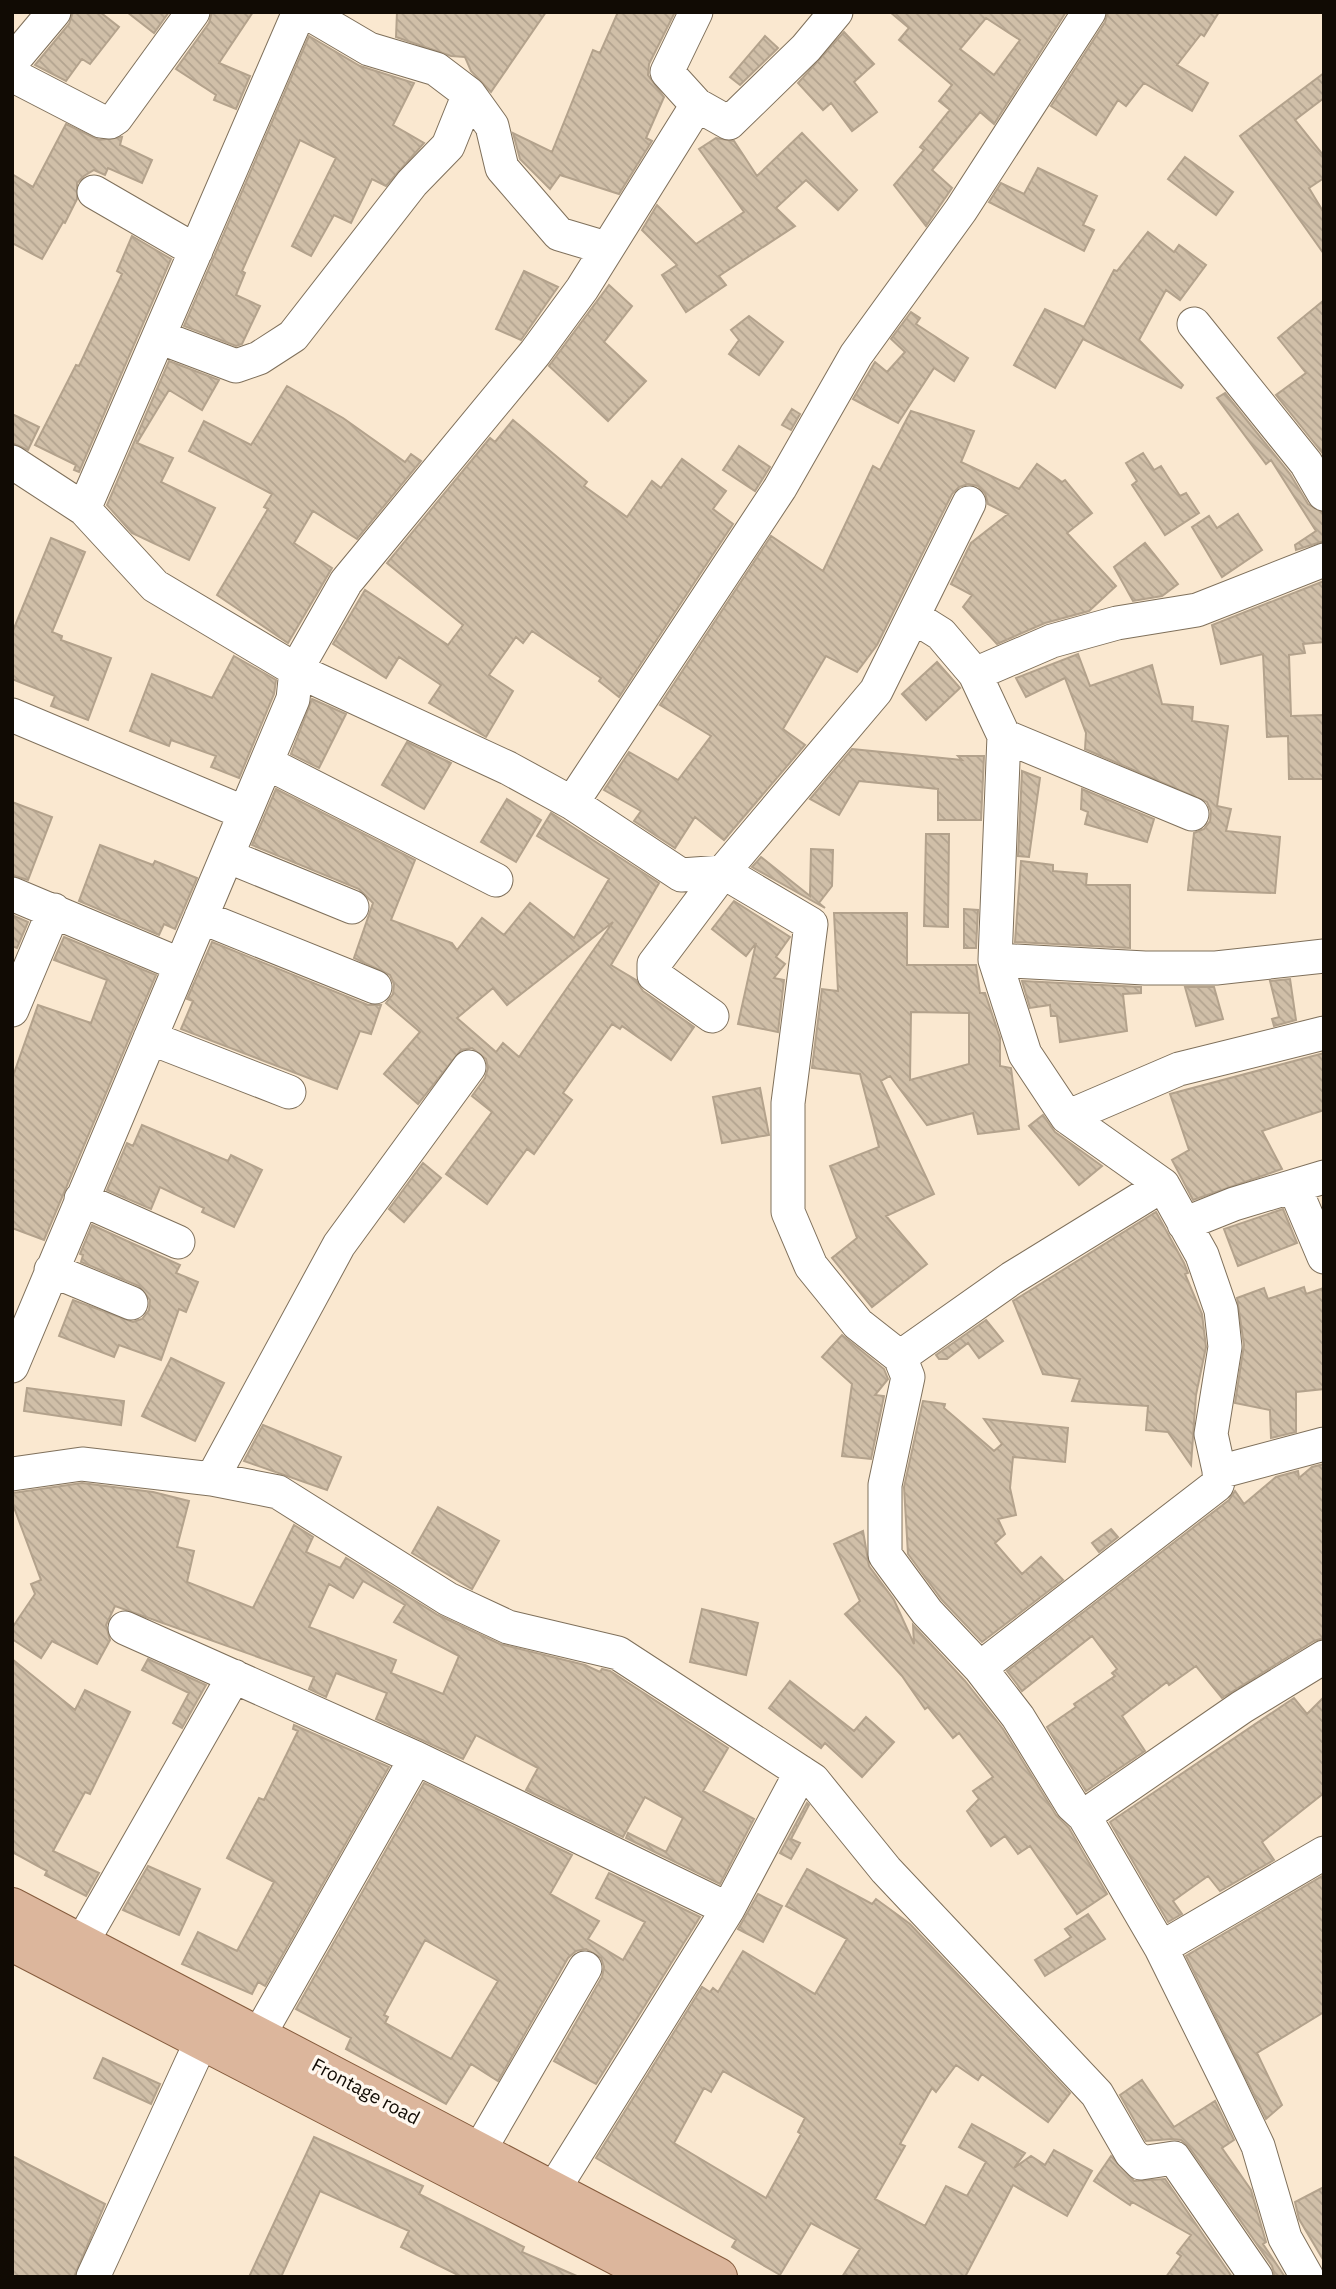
<svg xmlns="http://www.w3.org/2000/svg" width="1336" height="2289" font-family="'IBM Plex Sans',sans-serif">
  <style>
    .building { fill: url(#building-back-hatch); stroke: #b3a28c; stroke-width: 2; fill-rule: evenodd }
    .lines { fill: none; stroke-linecap: round; stroke-linejoin: round }
    .minor-casing { stroke: #7f705b; stroke-width: 35 }
    .major-casing { stroke: #855b3c; stroke-width: 40 }
    .minor { stroke: #fff; stroke-width: 33 }
    .major { stroke: #dcb69c; stroke-width: 38 }
    .labels { text-anchor: middle; stroke-width: 7; stroke-linejoin: round; paint-order: stroke }
    .street-label { font-size: 19px; fill: #110b04; stroke: #fef7ee }
  </style>
  <defs>
    <pattern id="building-back-hatch" width="6" height="6" patternUnits="userSpaceOnUse" patternTransform="scale(1.75)"><rect width="6" height="6" fill="#d0bfa8"/><path d="M-1 5l2 2M0 0l6 6M5-1l2 2" fill="none" stroke="#b2a38f"/></pattern>
  </defs>
  <rect width="100%" height="100%" fill="#fae8d0"/>
  <path class="building" d="M 73,12 L 100,12 L 119,27 L 90,64 L 82,59 L 66,81 L 35,65 L 69,24 Z
    M 127,12 L 169,12 L 154,33 Z
    M 212,12 L 253,12 L 219,63 L 250,76 L 236,109 L 214,100 L 216,95 L 176,69 L 209,23 Z
    M 397,12 L 546,12 L 491,92 L 471,71 L 465,57 L 451,56 L 396,37 Z
    M 618,12 L 675,12 L 649,64 L 648,75 L 664,97 L 646,138 L 652,141 L 619,194 L 560,175 L 550,189 L 520,159 L 513,133 L 552,152 L 593,50 L 600,53 Z
    M 890,12 L 1066,12 L 994,124 L 980,112 L 932,170 L 952,188 L 926,226 L 894,185 L 924,150 L 920,147 L 950,110 L 939,101 L 952,85 L 899,40 L 909,28 ZM 986,18 L 1020,40 L 994,75 L 960,49 Z
    M 1108,12 L 1219,12 L 1204,36 L 1201,34 L 1177,65 L 1208,83 L 1192,111 L 1144,83 L 1126,106 L 1118,100 L 1096,135 L 1051,106 L 1105,22 Z
    M 844,32 L 874,64 L 854,82 L 877,112 L 852,131 L 831,103 L 823,110 L 798,83 Z
    M 309,36 L 360,66 L 414,83 L 393,125 L 424,143 L 386,186 L 372,179 L 351,223 L 334,215 L 311,256 L 292,246 L 336,158 L 300,140 L 242,271 L 245,273 L 236,295 L 260,306 L 242,344 L 236,346 L 184,326 Z
    M 765,36 L 778,48 L 740,85 L 730,77 Z
    M 1324,73 L 1324,98 L 1295,120 L 1324,156 L 1324,178 L 1309,188 L 1324,213 L 1324,254 L 1240,136 Z
    M 66,124 L 99,140 L 122,137 L 120,145 L 152,160 L 142,183 L 108,168 L 105,175 L 94,170 L 84,176 L 77,183 L 77,199 L 65,223 L 63,222 L 42,259 L 12,243 L 12,174 L 33,187 Z
    M 802,133 L 857,190 L 838,210 L 806,180 L 776,208 L 795,226 L 719,276 L 726,285 L 686,312 L 662,275 L 677,265 L 642,230 L 657,205 L 696,244 L 744,212 L 699,149 L 716,138 L 734,141 L 757,176 Z
    M 1185,157 L 1233,192 L 1216,215 L 1168,179 Z
    M 1038,168 L 1097,196 L 1083,225 L 1094,230 L 1084,251 L 989,202 L 1001,183 L 1024,194 Z
    M 1148,232 L 1174,252 L 1179,245 L 1206,265 L 1180,300 L 1166,290 L 1139,340 L 1183,385 L 1181,388 L 1083,339 L 1055,388 L 1014,365 L 1045,309 L 1084,327 L 1114,270 L 1117,271 Z
    M 132,236 L 171,259 L 79,472 L 74,470 L 76,465 L 35,445 L 76,365 L 79,366 L 122,274 L 117,271 Z
    M 524,271 L 558,287 L 521,340 L 496,329 Z
    M 609,285 L 632,306 L 604,342 L 646,381 L 608,421 L 549,366 Z
    M 1324,300 L 1324,455 L 1276,395 L 1306,373 L 1278,338 Z
    M 911,312 L 920,318 L 916,324 L 968,358 L 954,381 L 934,368 L 898,423 L 853,399 L 875,362 L 887,372 L 905,352 L 891,339 Z
    M 749,316 L 783,342 L 759,375 L 729,354 L 739,340 L 731,330 Z
    M 169,361 L 219,380 L 202,410 L 169,390 L 137,443 L 173,458 L 161,482 L 215,508 L 189,560 L 132,533 L 107,505 Z
    M 287,386 L 343,418 L 405,462 L 411,454 L 421,461 L 357,539 L 313,511 L 294,543 L 332,568 L 288,643 L 217,595 L 268,509 L 264,507 L 272,494 L 189,451 L 204,421 L 251,445 Z
    M 1225,393 L 1290,474 L 1308,504 L 1324,513 L 1324,541 L 1296,550 L 1295,545 L 1316,531 L 1271,460 L 1266,464 L 1217,398 Z
    M 792,409 L 800,414 L 791,430 L 782,425 Z
    M 911,411 L 974,431 L 961,462 L 1019,489 L 1037,464 L 1062,482 L 1065,480 L 1092,513 L 1067,533 L 1116,586 L 1089,611 L 1045,623 L 997,644 L 963,607 L 972,595 L 951,584 L 971,543 L 1008,514 L 988,504 L 985,493 L 978,486 L 968,484 L 959,487 L 952,494 L 877,645 L 857,672 L 826,656 L 783,729 L 805,745 L 724,840 L 695,817 L 675,848 L 634,821 L 641,811 L 604,790 L 629,752 L 678,780 L 711,736 L 660,705 L 771,536 L 823,571 L 873,466 L 880,470 Z
    M 12,414 L 39,427 L 28,450 L 12,443 Z
    M 513,420 L 587,482 L 584,486 L 627,517 L 652,481 L 661,488 L 682,459 L 726,491 L 713,509 L 733,524 L 619,697 L 599,681 L 601,678 L 532,631 L 523,643 L 516,637 L 489,675 L 513,691 L 486,737 L 429,703 L 441,685 L 399,657 L 386,678 L 333,644 L 365,590 L 448,645 L 463,625 L 387,563 L 490,438 L 495,442 Z
    M 739,446 L 770,467 L 755,491 L 723,470 Z
    M 1143,453 L 1154,470 L 1161,466 L 1180,496 L 1186,493 L 1199,513 L 1165,535 L 1132,485 L 1137,481 L 1126,463 Z
    M 1238,514 L 1262,550 L 1222,577 L 1192,527 L 1209,516 L 1217,528 Z
    M 51,538 L 85,552 L 52,632 L 62,636 L 61,640 L 111,658 L 88,720 L 51,706 L 55,696 L 12,679 L 12,633 Z
    M 1145,543 L 1178,584 L 1162,596 L 1133,601 L 1114,567 Z
    M 1324,581 L 1324,642 L 1303,644 L 1305,653 L 1289,655 L 1291,716 L 1324,715 L 1324,779 L 1289,779 L 1288,736 L 1267,737 L 1263,654 L 1221,664 L 1212,625 Z
    M 1078,654 L 1090,686 L 1152,665 L 1162,704 L 1193,707 L 1192,721 L 1228,726 L 1217,806 L 1231,809 L 1226,831 L 1280,837 L 1275,893 L 1188,890 L 1194,833 L 1204,829 L 1210,821 L 1211,811 L 1207,802 L 1085,749 L 1086,733 L 1065,678 L 1026,697 L 1016,678 Z
    M 234,656 L 276,680 L 274,694 L 239,778 L 211,767 L 216,756 L 171,740 L 169,746 L 130,731 L 152,674 L 212,698 Z
    M 937,662 L 960,688 L 926,720 L 902,694 Z
    M 312,699 L 346,714 L 319,768 L 291,754 Z
    M 407,742 L 451,763 L 424,809 L 382,785 Z
    M 852,749 L 962,760 L 958,756 L 984,756 L 981,820 L 938,820 L 938,789 L 859,781 L 839,815 L 810,799 Z
    M 1022,771 L 1040,778 L 1029,857 L 1018,856 Z
    M 276,789 L 415,860 L 391,920 L 452,943 L 457,950 L 482,918 L 504,935 L 530,903 L 574,938 L 609,879 L 537,836 L 551,813 L 562,820 L 659,883 L 611,965 L 636,980 L 643,991 L 694,1027 L 671,1060 L 622,1026 L 620,1029 L 612,1024 L 563,1093 L 572,1100 L 534,1154 L 527,1149 L 487,1204 L 446,1174 L 492,1112 L 472,1096 L 485,1078 L 488,1068 L 486,1059 L 472,1048 L 461,1050 L 418,1104 L 384,1074 L 420,1032 L 386,1003 L 393,994 L 394,984 L 390,975 L 354,958 L 373,903 L 359,889 L 252,845 ZM 613,922 L 519,1057 L 503,1043 L 496,1052 L 457,1018 L 493,988 L 507,1005 Z
    M 1082,789 L 1154,819 L 1147,842 L 1085,824 L 1088,812 L 1081,809 Z
    M 507,799 L 541,820 L 516,862 L 481,842 Z
    M 12,802 L 52,817 L 28,880 L 12,875 Z
    M 926,834 L 949,834 L 948,927 L 924,926 Z
    M 100,845 L 153,865 L 155,861 L 197,878 L 175,929 L 164,924 L 159,935 L 79,901 Z
    M 811,849 L 833,850 L 832,886 L 819,903 L 825,908 L 752,867 L 761,857 L 810,896 Z
    M 1021,861 L 1053,865 L 1053,871 L 1087,874 L 1086,885 L 1130,885 L 1130,948 L 1015,942 Z
    M 734,901 L 790,937 L 776,957 L 785,964 L 774,978 L 784,980 L 778,1032 L 738,1024 L 756,943 L 746,956 L 712,929 Z
    M 964,909 L 978,910 L 976,948 L 964,948 Z
    M 834,913 L 907,913 L 907,965 L 976,965 L 980,993 L 985,993 L 1000,1038 L 1000,1066 L 1011,1068 L 1019,1129 L 978,1134 L 973,1113 L 927,1125 L 890,1076 L 881,1081 L 934,1194 L 886,1216 L 927,1264 L 872,1307 L 832,1258 L 857,1238 L 830,1166 L 879,1147 L 860,1074 L 812,1068 L 822,989 L 838,991 ZM 911,1012 L 969,1013 L 969,1064 L 910,1080 Z
    M 12,915 L 28,922 L 17,948 L 12,946 Z
    M 64,937 L 156,975 L 44,1240 L 12,1228 L 12,1079 L 38,1005 L 91,1023 L 107,980 L 54,960 Z
    M 212,942 L 368,1005 L 381,1005 L 371,1034 L 360,1031 L 337,1089 L 181,1029 L 193,1001 L 187,999 Z
    M 1290,979 L 1296,1020 L 1274,1026 L 1272,1019 L 1279,1017 L 1270,981 Z
    M 1022,981 L 1141,987 L 1141,993 L 1123,994 L 1127,1031 L 1060,1042 L 1057,1016 L 1051,1016 L 1050,1005 L 1030,1008 Z
    M 1185,987 L 1214,987 L 1223,1019 L 1196,1026 Z
    M 1324,1053 L 1324,1110 L 1262,1131 L 1282,1169 L 1193,1200 L 1172,1160 L 1189,1150 L 1170,1094 Z
    M 760,1088 L 769,1135 L 722,1143 L 713,1097 Z
    M 1043,1115 L 1055,1132 L 1102,1166 L 1079,1185 L 1029,1126 Z
    M 142,1125 L 228,1161 L 231,1155 L 262,1170 L 234,1227 L 202,1212 L 204,1208 L 160,1187 L 151,1209 L 107,1190 L 127,1143 L 133,1146 Z
    M 423,1163 L 441,1178 L 404,1222 L 389,1209 Z
    M 1283,1209 L 1297,1243 L 1238,1266 L 1224,1229 Z
    M 1156,1212 L 1184,1263 L 1188,1273 L 1185,1274 L 1202,1314 L 1206,1347 L 1196,1395 L 1191,1465 L 1168,1432 L 1146,1430 L 1148,1406 L 1072,1401 L 1080,1379 L 1043,1374 L 1013,1301 Z
    M 92,1225 L 180,1265 L 176,1273 L 198,1282 L 186,1312 L 179,1309 L 161,1360 L 119,1345 L 114,1357 L 59,1336 L 73,1300 L 133,1322 L 142,1319 L 149,1310 L 150,1300 L 139,1286 L 81,1262 L 83,1255 L 80,1254 Z
    M 1304,1287 L 1306,1294 L 1324,1288 L 1324,1389 L 1296,1392 L 1296,1432 L 1271,1438 L 1270,1410 L 1235,1403 L 1244,1345 L 1237,1298 L 1264,1288 L 1268,1299 Z
    M 986,1320 L 1003,1341 L 979,1358 L 968,1343 L 947,1359 L 939,1359 L 936,1355 Z
    M 842,1335 L 884,1369 L 888,1379 L 875,1395 L 884,1396 L 871,1459 L 842,1456 L 852,1384 L 822,1357 Z
    M 171,1358 L 224,1383 L 195,1441 L 142,1416 Z
    M 27,1388 L 124,1401 L 121,1425 L 24,1411 Z
    M 923,1401 L 945,1404 L 944,1408 L 994,1451 L 1002,1444 L 984,1419 L 1068,1428 L 1065,1462 L 1013,1457 L 1010,1488 L 1016,1515 L 998,1519 L 1005,1534 L 995,1543 L 1022,1574 L 1041,1557 L 1063,1580 L 982,1642 L 942,1600 L 908,1554 L 904,1487 Z
    M 263,1425 L 341,1457 L 327,1490 L 244,1461 Z
    M 1324,1464 L 1324,1638 L 1314,1641 L 1222,1698 L 1196,1666 L 1169,1685 L 1167,1682 L 1122,1716 L 1145,1751 L 1086,1791 L 1047,1727 L 1076,1707 L 1074,1704 L 1115,1676 L 1112,1673 L 1117,1669 L 1092,1636 L 1022,1691 L 1007,1671 L 1229,1500 L 1235,1491 L 1244,1504 L 1276,1477 L 1298,1471 L 1299,1478 L 1312,1467 Z
    M 82,1483 L 153,1492 L 189,1501 L 177,1547 L 194,1551 L 187,1582 L 253,1608 L 294,1525 L 313,1537 L 306,1552 L 340,1568 L 346,1558 L 438,1615 L 500,1644 L 585,1665 L 600,1672 L 602,1669 L 610,1671 L 728,1748 L 703,1791 L 754,1819 L 720,1884 L 626,1838 L 628,1833 L 666,1852 L 683,1818 L 645,1797 L 623,1837 L 526,1790 L 538,1768 L 476,1735 L 463,1759 L 376,1719 L 387,1693 L 336,1673 L 326,1697 L 309,1689 L 314,1677 L 115,1606 L 106,1625 L 110,1640 L 97,1664 L 52,1641 L 41,1658 L 12,1639 L 12,1628 L 35,1594 L 31,1584 L 41,1580 L 12,1502 L 12,1493 ZM 363,1581 L 405,1605 L 394,1622 L 459,1656 L 443,1694 L 391,1673 L 396,1660 L 309,1627 L 329,1584 L 353,1598 Z
    M 438,1507 L 499,1541 L 472,1589 L 412,1553 Z
    M 1111,1529 L 1118,1537 L 1099,1552 L 1092,1543 Z
    M 863,1531 L 869,1566 L 894,1600 L 914,1644 L 913,1625 L 965,1681 L 1003,1729 L 1056,1815 L 1069,1828 L 1107,1894 L 1077,1914 L 1030,1846 L 1018,1854 L 1005,1836 L 991,1846 L 967,1811 L 979,1799 L 973,1791 L 993,1777 L 959,1733 L 953,1738 L 928,1707 L 925,1709 L 902,1676 L 845,1614 L 860,1601 L 834,1544 Z
    M 702,1609 L 758,1623 L 746,1675 L 690,1662 Z
    M 12,1659 L 75,1710 L 85,1690 L 130,1712 L 90,1794 L 85,1792 L 53,1851 L 99,1873 L 86,1896 L 45,1875 L 47,1871 L 12,1852 Z
    M 148,1659 L 206,1685 L 182,1728 L 173,1723 L 189,1693 L 142,1670 Z
    M 790,1681 L 854,1731 L 866,1717 L 894,1742 L 862,1777 L 825,1743 L 821,1748 L 769,1708 Z
    M 1324,1697 L 1324,1793 L 1262,1842 L 1274,1860 L 1220,1891 L 1208,1876 L 1173,1901 L 1182,1914 L 1168,1922 L 1110,1822 L 1294,1698 L 1307,1714 Z
    M 294,1725 L 389,1767 L 265,1986 L 258,1982 L 252,1994 L 182,1964 L 198,1932 L 237,1951 L 274,1882 L 227,1858 L 259,1798 L 264,1800 L 298,1731 L 293,1729 Z
    M 424,1783 L 572,1855 L 550,1894 L 599,1921 L 588,1939 L 623,1960 L 645,1922 L 596,1898 L 609,1873 L 700,1917 L 596,2084 L 554,2061 L 602,1977 L 604,1967 L 601,1958 L 586,1949 L 576,1951 L 568,1958 L 498,2081 L 471,2064 L 446,2104 L 346,2049 L 351,2038 L 296,2009 ZM 425,1940 L 498,1981 L 451,2059 L 385,2023 L 388,2017 L 384,2015 Z
    M 807,1803 L 809,1805 L 791,1839 L 800,1843 L 791,1859 L 780,1853 Z
    M 148,1866 L 200,1889 L 179,1935 L 123,1910 Z
    M 807,1869 L 872,1904 L 876,1899 L 910,1924 L 1070,2093 L 1048,2122 L 982,2074 L 978,2080 L 956,2065 L 936,2092 L 932,2088 L 900,2144 L 905,2146 L 875,2199 L 925,2226 L 946,2186 L 967,2196 L 986,2162 L 959,2147 L 972,2124 L 1025,2153 L 1014,2168 L 1031,2156 L 1045,2165 L 1054,2150 L 1092,2171 L 1067,2216 L 1013,2185 L 965,2277 L 842,2277 L 860,2249 L 811,2223 L 780,2275 L 732,2247 L 736,2240 L 596,2158 L 702,1987 L 710,1992 L 713,1988 L 718,1992 L 743,1951 L 815,1994 L 847,1939 L 786,1906 ZM 723,2071 L 805,2118 L 798,2132 L 801,2134 L 766,2198 L 674,2143 L 704,2088 L 711,2092 Z
    M 1324,1875 L 1324,2012 L 1257,2053 L 1282,2105 L 1266,2119 L 1186,1956 Z
    M 758,1894 L 782,1906 L 763,1942 L 738,1929 Z
    M 1088,1914 L 1105,1939 L 1045,1976 L 1035,1960 L 1071,1937 L 1065,1929 Z
    M 103,2058 L 160,2084 L 151,2104 L 94,2078 Z
    M 1142,2080 L 1174,2127 L 1215,2101 L 1234,2140 L 1222,2148 L 1251,2190 L 1266,2242 L 1263,2244 L 1285,2277 L 1275,2277 L 1272,2266 L 1189,2147 L 1181,2140 L 1172,2139 L 1146,2141 L 1120,2095 Z
    M 314,2137 L 423,2186 L 419,2194 L 524,2247 L 522,2252 L 579,2277 L 462,2277 L 401,2247 L 409,2231 L 320,2191 L 281,2277 L 249,2277 Z
    M 12,2156 L 105,2204 L 74,2277 L 12,2277 Z
    M 1111,2156 L 1134,2181 L 1165,2179 L 1232,2277 L 1166,2277 L 1181,2256 L 1177,2253 L 1191,2235 L 1132,2202 L 1130,2205 L 1094,2181 Z
    M 1324,2187 L 1324,2261 L 1299,2219 L 1295,2202 Z"/>
  <g class="lines">
    <defs>
      <path id="minor" d="M 306,12 L 369,49 L 436,69 L 469,94 L 492,126 L 502,168 L 559,234 L 606,248
        M 696,12 L 667,72 L 697,105 L 729,123 L 806,48 L 836,12
        M 12,62 L 54,12
        M 12,75 L 101,121 L 110,122 L 116,118 L 193,12
        M 94,192 L 196,251
        M 1194,324 L 1306,463 L 1324,494
        M 159,337 L 236,366 L 259,358 L 293,336 L 412,183 L 448,146 L 469,94
        M 12,462 L 84,509 L 155,586 L 296,670 L 508,768 L 572,803 L 681,875 L 723,872 L 811,924 L 788,1103 L 788,1212 L 811,1266 L 858,1324 L 900,1357 L 908,1377 L 885,1485 L 885,1555 L 927,1612 L 980,1668 L 1018,1717 L 1072,1805 L 1084,1816 L 1161,1948 L 1227,2081 L 1258,2146 L 1285,2238 L 1307,2277
        M 84,509 L 299,12
        M 914,617 L 941,634 L 975,674 L 1004,736 L 995,960 L 1025,1054 L 1067,1117 L 1163,1185 L 1202,1255 L 1221,1310 L 1225,1347 L 1211,1434 L 1220,1475 L 1217,1485 L 980,1668
        M 975,674 L 1052,641 L 1117,623 L 1197,610 L 1324,560
        M 12,715 L 245,813
        M 1004,736 L 1192,814
        M 267,763 L 496,880
        M 572,803 L 780,488 L 856,355 L 961,210 L 1089,12
        M 227,856 L 352,907
        M 12,894 L 181,965
        M 201,917 L 375,987
        M 995,960 L 1145,968 L 1216,968 L 1324,956
        M 12,1010 L 54,910
        M 712,1016 L 654,975 L 654,964 L 723,872 L 876,691 L 969,503
        M 150,1038 L 289,1092
        M 1067,1117 L 1179,1069 L 1324,1033
        M 1294,1186 L 1324,1257
        M 81,1199 L 178,1242
        M 1184,1224 L 1234,1204 L 1324,1177
        M 51,1270 L 131,1303
        M 900,1357 L 1012,1278 L 1163,1185
        M 12,1366 L 293,699 L 296,670 L 346,582 L 535,353 L 582,289 L 697,105
        M 1219,1472 L 1324,1444
        M 12,1474 L 82,1464 L 212,1479 L 278,1492 L 448,1599 L 508,1627 L 618,1653 L 813,1780 L 886,1870 L 1097,2094 L 1131,2153 L 1141,2163 L 1174,2158 L 1256,2277
        M 212,1479 L 339,1245 L 469,1067
        M 125,1628 L 416,1758 L 728,1909
        M 1084,1816 L 1242,1707 L 1324,1657
        M 81,1944 L 234,1676
        M 1161,1948 L 1324,1853
        M 259,2035 L 416,1758
        M 479,2151 L 585,1968
        M 552,2192 L 728,1909 L 801,1772
        M 93,2277 L 201,2042"/>
      <path id="major" d="M 12,1907 L 718,2277
        M 12,1942 L 658,2277"/>
    </defs>
    <use href="#minor" class="minor-casing"/>
    <use href="#major" class="major-casing"/>
    <use href="#minor" class="minor"/>
    <use href="#major" class="major"/>
  </g>
  <g class="labels">
    <g class="street-label">
      <text transform="translate(366 2091) rotate(28)" y="7">Frontage road</text>
    </g>
  </g>
  <rect width="1336" height="2289" fill="none" stroke="#110b04" stroke-width="28"/>
</svg>
